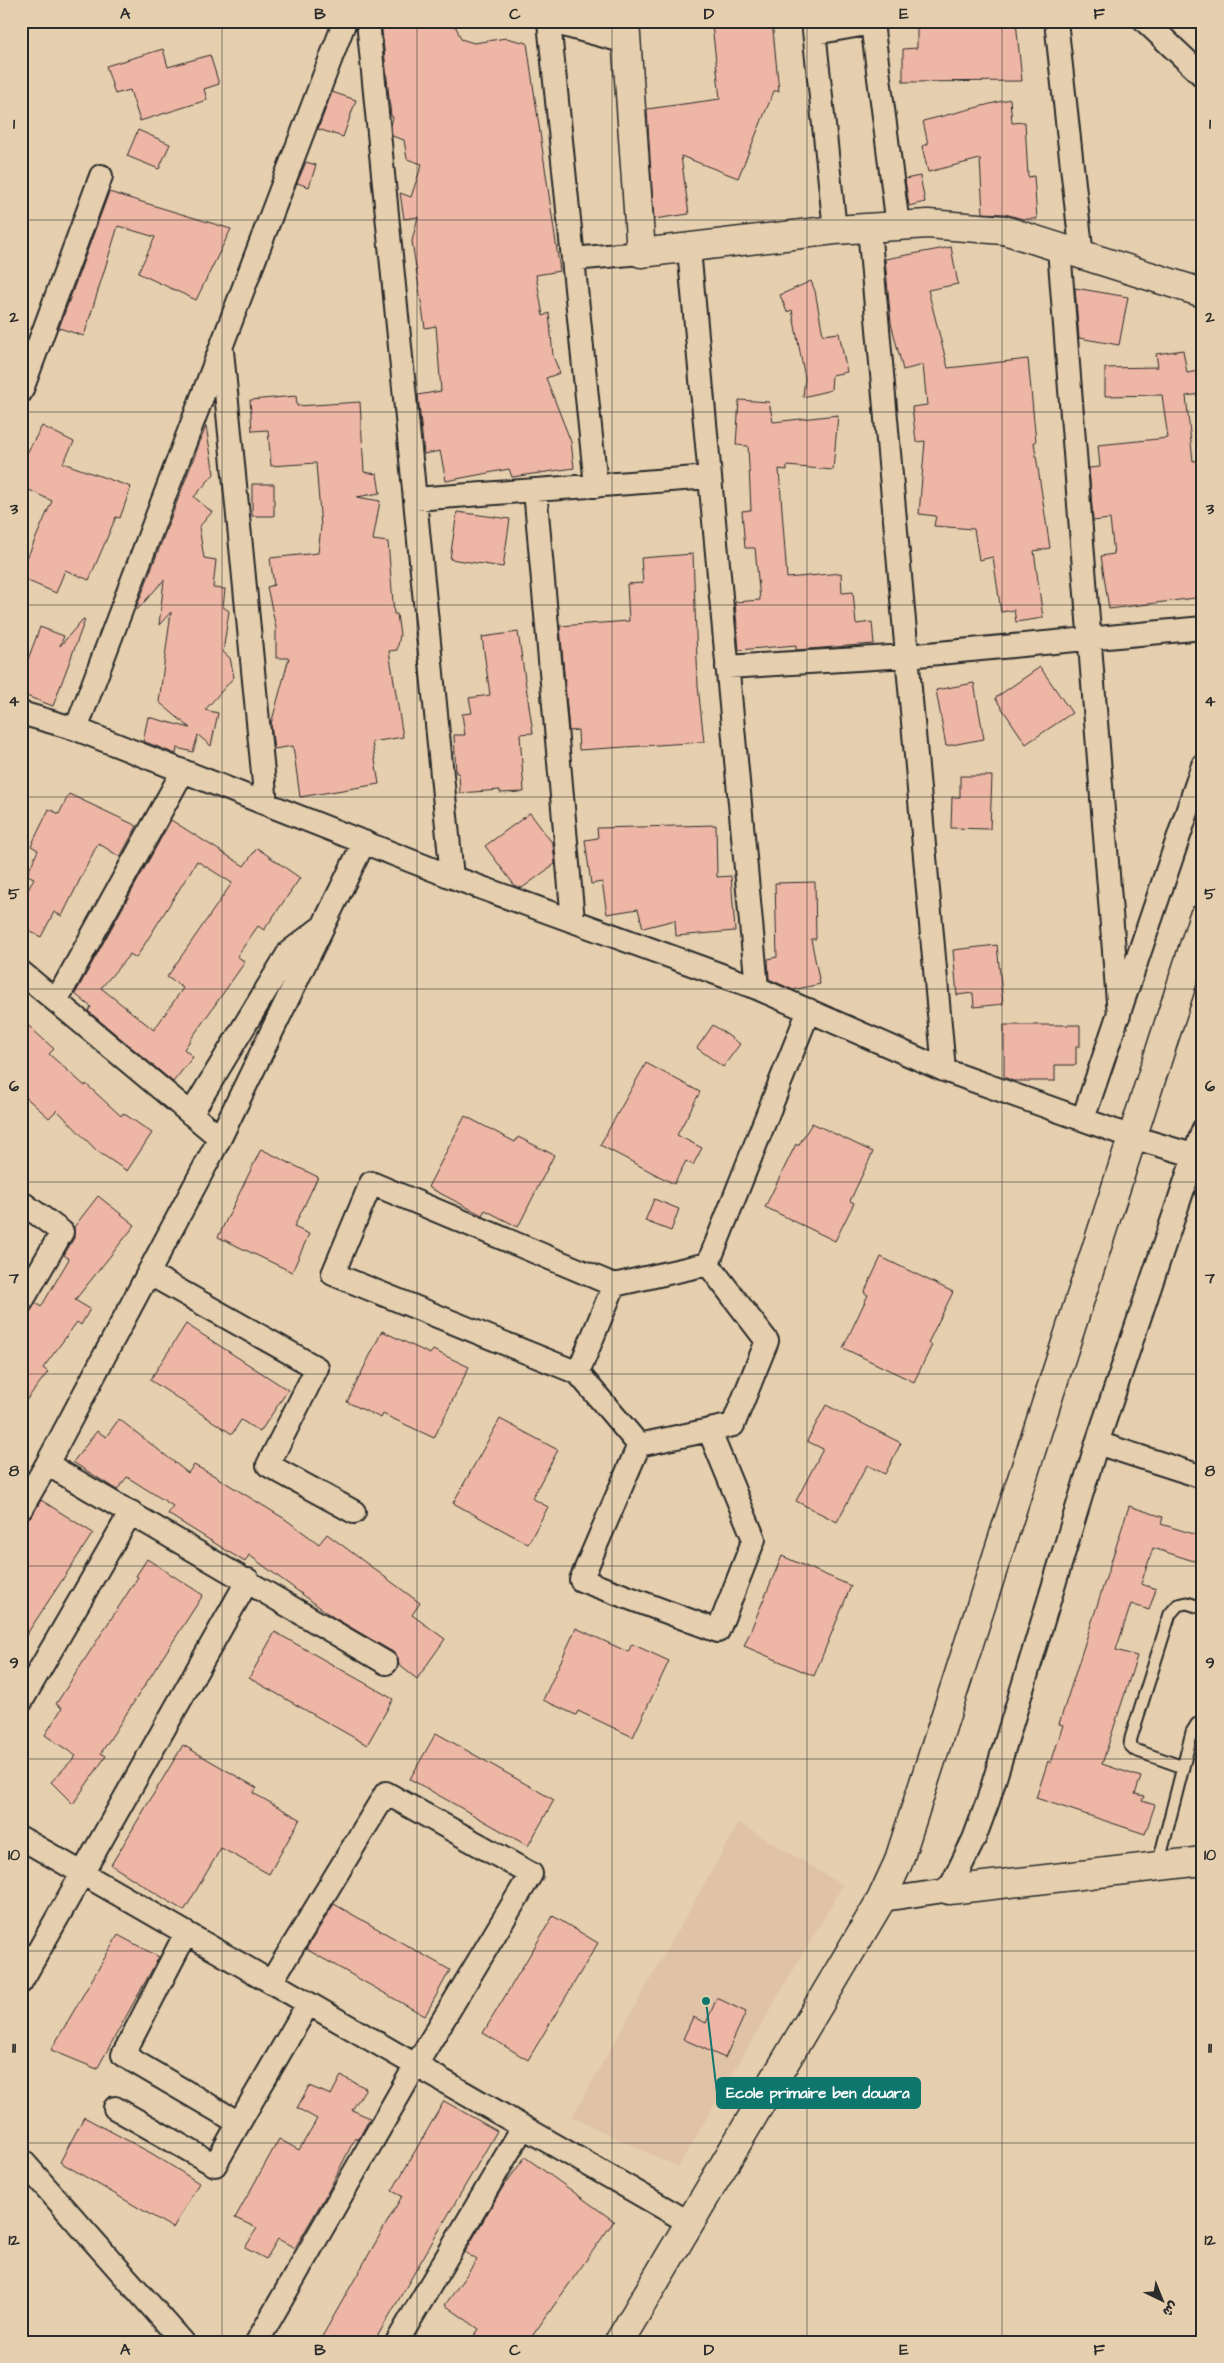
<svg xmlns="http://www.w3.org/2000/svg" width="1224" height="2363" font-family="'Architects Daughter','Playpen Sans Arabic',sans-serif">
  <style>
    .built { fill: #e0c2a6 }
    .building { fill: #eeb6a4; stroke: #2b2b2b; fill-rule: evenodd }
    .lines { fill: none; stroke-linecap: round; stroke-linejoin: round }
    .lane-casing { stroke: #2b2b2b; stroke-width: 15 }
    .street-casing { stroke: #2b2b2b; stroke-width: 26 }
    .secondary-casing { stroke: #2b2b2b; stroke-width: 31 }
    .lane { stroke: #e5cfae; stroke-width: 11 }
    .street { stroke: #e5cfae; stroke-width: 22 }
    .secondary { stroke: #e5cfae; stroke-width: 28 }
    .grid { fill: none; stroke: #2b2b2b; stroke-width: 1; stroke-opacity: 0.55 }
    .leader { fill: none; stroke: #0f766e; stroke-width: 2 }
    .callout-dot { fill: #0f766e; stroke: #e5cfae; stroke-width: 2 }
    .callout { fill: #0f766e; stroke: #0f766e; stroke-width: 2 }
    .callout-label { font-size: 15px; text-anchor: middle; font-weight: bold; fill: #fff }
    .neatline { fill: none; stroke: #2b2b2b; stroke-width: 2 }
    .grid-label { font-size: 16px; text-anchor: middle; font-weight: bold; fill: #2b2b2b }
  </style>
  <rect width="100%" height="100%" fill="#e5cfae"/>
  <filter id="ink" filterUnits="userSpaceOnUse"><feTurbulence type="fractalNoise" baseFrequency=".02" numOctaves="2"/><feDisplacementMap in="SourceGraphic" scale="10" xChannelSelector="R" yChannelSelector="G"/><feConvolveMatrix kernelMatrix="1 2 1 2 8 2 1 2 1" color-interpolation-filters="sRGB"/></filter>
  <g filter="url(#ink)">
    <path class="built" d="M 739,1823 L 843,1885 L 678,2167 L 572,2117 Z"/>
    <path class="building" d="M 381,21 L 434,21 L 456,27 L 461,39 L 474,43 L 506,38 L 527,43 L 560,271 L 536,275 L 543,316 L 549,313 L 553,356 L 560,373 L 546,378 L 571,442 L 574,468 L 512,477 L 509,469 L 446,481 L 440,451 L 424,454 L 418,395 L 441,391 L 436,326 L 425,328 L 412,241 L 418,217 L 404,219 L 400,193 L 411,197 L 422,164 L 407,159 L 404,140 L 392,136 L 391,125 L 393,117 L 391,116 Z
      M 745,21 L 772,21 L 779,91 L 774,91 L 738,178 L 681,156 L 689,214 L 654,219 L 647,109 L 720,99 L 712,24 Z
      M 972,21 L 1016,21 L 1022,81 L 903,82 L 903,49 L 917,48 L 917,25 L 972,24 Z
      M 163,49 L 168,67 L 210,55 L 219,84 L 204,89 L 207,100 L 140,121 L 130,90 L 115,94 L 106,66 Z
      M 332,92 L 356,100 L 343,137 L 318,129 Z
      M 1010,99 L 1012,123 L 1025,122 L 1028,177 L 1034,176 L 1037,219 L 1023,219 L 1005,214 L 983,213 L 980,159 L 928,172 L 922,146 L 928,144 L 923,121 Z
      M 138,130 L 170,144 L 159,169 L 127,156 Z
      M 306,162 L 316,165 L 309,187 L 297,183 Z
      M 920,176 L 925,202 L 909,206 L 905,179 Z
      M 109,192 L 231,229 L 196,300 L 138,273 L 155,237 L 118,226 L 84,336 L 59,328 Z
      M 951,247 L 958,284 L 928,290 L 948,368 L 1028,359 L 1036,442 L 1034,442 L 1050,548 L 1034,551 L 1043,618 L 1016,622 L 1014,610 L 1001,612 L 993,557 L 979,560 L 974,529 L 934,526 L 936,516 L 919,514 L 925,441 L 916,442 L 912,407 L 927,405 L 923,365 L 903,370 L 891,323 L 885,259 Z
      M 811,281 L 815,291 L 823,335 L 839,333 L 847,372 L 832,375 L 831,390 L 803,397 L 805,378 L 792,310 L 787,312 L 780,295 Z
      M 1075,288 L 1128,297 L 1119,345 L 1079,338 Z
      M 1183,350 L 1187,373 L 1198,371 L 1201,394 L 1186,396 L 1193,461 L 1203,460 L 1203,597 L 1109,609 L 1101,556 L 1114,554 L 1110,519 L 1093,521 L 1089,468 L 1100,467 L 1098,445 L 1168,438 L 1162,395 L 1105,396 L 1105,368 L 1158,367 L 1156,354 Z
      M 296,396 L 297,406 L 360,402 L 364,472 L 377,474 L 380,493 L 357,497 L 380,501 L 373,540 L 388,542 L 394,614 L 397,614 L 400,635 L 397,650 L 389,651 L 403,737 L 372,742 L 379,784 L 300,797 L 293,746 L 274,749 L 271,724 L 289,658 L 276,658 L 276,628 L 267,587 L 274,585 L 270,558 L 318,553 L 321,527 L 316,463 L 271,466 L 268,430 L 252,431 L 250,400 Z
      M 739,400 L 769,402 L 773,422 L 838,415 L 833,470 L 787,466 L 787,470 L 779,469 L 787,578 L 841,573 L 842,593 L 853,592 L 856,624 L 872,622 L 874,644 L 796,650 L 796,645 L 739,650 L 735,602 L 760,600 L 755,548 L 745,548 L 742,511 L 751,510 L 748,446 L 736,445 Z
      M 42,426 L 74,442 L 63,463 L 131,487 L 120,518 L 116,517 L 89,580 L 65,570 L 56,593 L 21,578 L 21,572 L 52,501 L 21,486 L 21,450 L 27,453 Z
      M 206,426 L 214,474 L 194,497 L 212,512 L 199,527 L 204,558 L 216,560 L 213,588 L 225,589 L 223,607 L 229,611 L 223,652 L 230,658 L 234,677 L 205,710 L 218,713 L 211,746 L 198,735 L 193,752 L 177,748 L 176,754 L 143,741 L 148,717 L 190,728 L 159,702 L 171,612 L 159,625 L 164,580 L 137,610 L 136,609 Z
      M 252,484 L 274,484 L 274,516 L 252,516 Z
      M 457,512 L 510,519 L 503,567 L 450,559 Z
      M 693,554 L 698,686 L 704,742 L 579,750 L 578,730 L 569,731 L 560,626 L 629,621 L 627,584 L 643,583 L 641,558 Z
      M 83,619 L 85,620 L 53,706 L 21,694 L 21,678 L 40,627 L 64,636 L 60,646 Z
      M 518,632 L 533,733 L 520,734 L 524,792 L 500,793 L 500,790 L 460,793 L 459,773 L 456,773 L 454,735 L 465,735 L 462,714 L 472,713 L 469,698 L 490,695 L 482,637 Z
      M 1040,667 L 1072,713 L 1026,744 L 995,698 Z
      M 974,683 L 984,739 L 946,746 L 936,690 Z
      M 960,776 L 992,776 L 990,829 L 951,828 L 952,797 L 960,797 Z
      M 69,794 L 137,826 L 120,857 L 98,843 L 62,916 L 54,912 L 41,937 L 21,927 L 21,904 L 34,878 L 27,875 L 38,850 L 31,846 L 49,809 L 59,814 Z
      M 530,813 L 553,844 L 555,864 L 522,888 L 515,886 L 485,846 Z
      M 171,820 L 244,866 L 257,848 L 300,878 L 264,930 L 258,926 L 237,956 L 245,962 L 184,1049 L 193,1057 L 173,1082 L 88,1011 L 91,1007 L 75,994 ZM 197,861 L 232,883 L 167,977 L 183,988 L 154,1030 L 101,988 L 130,954 L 136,958 Z
      M 716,825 L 717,877 L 731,876 L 735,931 L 676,936 L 675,920 L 643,928 L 638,909 L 607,914 L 602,882 L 591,884 L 585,840 L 598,838 L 597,828 Z
      M 815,882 L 816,939 L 811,939 L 820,984 L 793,990 L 769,979 L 768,959 L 777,957 L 775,883 Z
      M 997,945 L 1003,1004 L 974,1007 L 973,993 L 957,995 L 953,950 Z
      M 21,1019 L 54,1049 L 49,1054 L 85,1086 L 86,1084 L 121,1116 L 123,1113 L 152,1133 L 127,1171 L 97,1151 L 57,1110 L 49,1118 L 21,1093 Z
      M 713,1025 L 740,1044 L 723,1067 L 697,1048 Z
      M 1004,1025 L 1080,1025 L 1080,1046 L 1076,1046 L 1076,1065 L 1055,1065 L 1055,1081 L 1013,1081 L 1004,1077 Z
      M 646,1063 L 700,1092 L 677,1135 L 702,1148 L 693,1165 L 686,1161 L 674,1184 L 600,1145 Z
      M 465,1116 L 515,1142 L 518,1137 L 554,1155 L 518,1227 L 485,1210 L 482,1215 L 428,1187 Z
      M 812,1123 L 873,1152 L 850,1201 L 854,1203 L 835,1241 L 765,1207 L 796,1144 L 798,1146 Z
      M 261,1149 L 318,1177 L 294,1227 L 309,1234 L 292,1272 L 218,1237 Z
      M 98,1196 L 135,1225 L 75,1300 L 90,1309 L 81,1325 L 77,1322 L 43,1368 L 48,1372 L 21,1407 L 21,1317 L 28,1314 L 36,1303 L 41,1307 L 69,1259 L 64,1255 L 74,1238 L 74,1227 Z
      M 654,1199 L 679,1209 L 671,1231 L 645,1221 Z
      M 881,1257 L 953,1292 L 928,1343 L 932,1345 L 914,1382 L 843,1348 L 868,1295 L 864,1293 Z
      M 186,1324 L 288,1390 L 260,1432 L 241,1420 L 232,1434 L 150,1380 Z
      M 382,1331 L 430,1354 L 433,1350 L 469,1367 L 434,1438 L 383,1414 L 381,1418 L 347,1402 Z
      M 826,1405 L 901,1443 L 885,1474 L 867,1465 L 837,1522 L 796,1501 L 823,1449 L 807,1441 Z
      M 119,1419 L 188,1473 L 194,1465 L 213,1475 L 285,1519 L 319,1544 L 327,1534 L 420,1603 L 412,1615 L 445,1639 L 417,1679 L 399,1665 L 398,1657 L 393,1652 L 333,1617 L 249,1555 L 245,1562 L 168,1514 L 173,1506 L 127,1477 L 117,1490 L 73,1462 L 97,1431 L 106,1437 Z
      M 500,1419 L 558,1450 L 532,1498 L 548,1507 L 528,1544 L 453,1503 Z
      M 41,1500 L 93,1533 L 21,1643 L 21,1522 L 32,1516 Z
      M 1129,1506 L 1163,1517 L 1161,1524 L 1203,1537 L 1203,1564 L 1153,1548 L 1141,1584 L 1156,1589 L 1149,1610 L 1131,1604 L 1116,1650 L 1137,1656 L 1102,1764 L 1141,1777 L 1135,1794 L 1144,1796 L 1142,1801 L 1155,1805 L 1145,1834 L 1036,1798 L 1048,1761 L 1051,1763 L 1063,1725 L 1059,1724 Z
      M 782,1556 L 851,1586 L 814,1676 L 744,1646 Z
      M 147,1559 L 203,1595 L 101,1753 L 106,1756 L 73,1804 L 51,1782 L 76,1756 L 45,1735 L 62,1708 L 56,1704 L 138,1577 L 136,1576 Z
      M 576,1628 L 628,1652 L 632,1644 L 669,1661 L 633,1737 L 578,1711 L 576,1715 L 543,1700 Z
      M 275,1632 L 393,1699 L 367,1745 L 249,1678 Z
      M 436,1733 L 554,1800 L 528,1846 L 410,1779 Z
      M 183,1745 L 257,1788 L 253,1793 L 300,1819 L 269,1874 L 221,1848 L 184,1911 L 111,1865 Z
      M 334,1904 L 450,1970 L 425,2016 L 306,1949 Z
      M 553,1916 L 598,1943 L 528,2060 L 483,2033 Z
      M 118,1935 L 159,1957 L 97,2069 L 51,2050 Z
      M 717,1998 L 746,2012 L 725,2058 L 683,2039 L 693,2017 L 706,2023 Z
      M 341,2076 L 366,2088 L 352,2110 L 370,2118 L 358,2140 L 355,2138 L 330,2188 L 295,2248 L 278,2239 L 266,2259 L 245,2248 L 257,2228 L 235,2218 L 279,2139 L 299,2150 L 317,2119 L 297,2108 L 309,2086 L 331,2095 Z
      M 444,2101 L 497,2131 L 374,2342 L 319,2342 L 402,2196 L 392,2191 Z
      M 84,2117 L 151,2153 L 199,2183 L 173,2228 L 60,2162 Z
      M 525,2157 L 614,2221 L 528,2342 L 470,2342 L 479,2329 L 445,2305 L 477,2260 L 465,2252 L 501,2190 Z"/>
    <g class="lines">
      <defs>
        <path id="lane" d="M 1183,1767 L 1135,1750 L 1130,1745 L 1131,1738 L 1170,1614 L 1178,1605 L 1187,1603 L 1203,1608
          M 1158,1865 L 1192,1732 L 1197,1724 L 1203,1722"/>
        <path id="street" d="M 368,21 L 452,877
          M 548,21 L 626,42
          M 813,21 L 835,230
          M 1056,21 L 1082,257
          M 1145,21 L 1203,76
          M 549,22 L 596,486
          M 815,33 L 872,23 L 898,226
          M 869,228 L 944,1070
          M 689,249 L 757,988
          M 1059,249 L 1119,1015
          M 573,259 L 641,253
          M 222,351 L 266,804
          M 21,392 L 101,176
          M 535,490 L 573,921
          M 415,499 L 710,477
          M 727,667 L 907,656 L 1203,628
          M 21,713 L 76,729 L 452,877 L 757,988 L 944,1070 L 1132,1137 L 1203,1158
          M 76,729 L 345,21
          M 21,972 L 220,1138
          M 56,1001 L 183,771
          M 191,1114 L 289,952 L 319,929
          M 1083,1119 L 1203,765
          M 21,1202 L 62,1232 L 21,1303
          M 708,1264 L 809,1010
          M 148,1273 L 317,1368 L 268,1465 L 354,1512
          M 578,1373 L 333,1274 L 371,1183 L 614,1285 L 708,1264 L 767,1341 L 733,1425 L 639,1445 L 578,1373 L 614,1285
          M 1097,1443 L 1203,1477
          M 639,1445 L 581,1580 L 718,1631 L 754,1539 L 709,1430
          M 47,1464 L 386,1663
          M 21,1509 L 47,1464 L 220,1138 L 364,842
          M 21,1702 L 131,1512
          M 21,1838 L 690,2223
          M 881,1900 L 949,1890 L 974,1839 L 988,1801 L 1097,1443 L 1203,1130
          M 186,1933 L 123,2055 L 239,2123 L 308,2004
          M 21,1982 L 248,1580
          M 115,2108 L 215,2165 L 239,2123
          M 21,2159 L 183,2342
          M 257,2342 L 416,2065 L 531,1874 L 386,1793 L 271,1982
          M 397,2342 L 523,2127"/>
        <path id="secondary" d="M 625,21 L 641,253 L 835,230 L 928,224 L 1004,230 L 1203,293
          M 949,1890 L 1203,1861
          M 619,2342 L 881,1900 L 898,1863 L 1203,918"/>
      </defs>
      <use href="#lane" class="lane-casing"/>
      <use href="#street" class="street-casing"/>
      <use href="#secondary" class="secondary-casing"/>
      <use href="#lane" class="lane"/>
      <use href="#street" class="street"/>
      <use href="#secondary" class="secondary"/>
    </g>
  </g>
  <path class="grid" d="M 222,21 L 222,2342M 417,21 L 417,2342M 612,21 L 612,2342M 807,21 L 807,2342M 1002,21 L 1002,2342M 21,220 L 1203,220M 21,412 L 1203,412M 21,605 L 1203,605M 21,797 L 1203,797M 21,989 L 1203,989M 21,1182 L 1203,1182M 21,1374 L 1203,1374M 21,1566 L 1203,1566M 21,1759 L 1203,1759M 21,1951 L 1203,1951M 21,2143 L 1203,2143"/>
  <path class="leader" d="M706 2001L717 2093"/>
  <circle class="callout-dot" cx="706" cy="2001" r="5"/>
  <rect class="callout" x="717" y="2078" width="203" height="30" rx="5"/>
  <g class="callout-label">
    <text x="818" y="2098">Ecole primaire ben douara</text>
  </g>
  <rect width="1224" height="2363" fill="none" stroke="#e5cfae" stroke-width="55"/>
  <g transform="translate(1162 2300) rotate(137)" stroke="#e5cfae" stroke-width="4" paint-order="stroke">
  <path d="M0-4L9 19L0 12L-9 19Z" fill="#2b2b2b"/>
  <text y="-8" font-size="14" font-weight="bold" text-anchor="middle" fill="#2b2b2b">ش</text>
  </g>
  <rect x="28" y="28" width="1168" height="2308" class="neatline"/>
  <g class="grid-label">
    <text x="125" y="19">A</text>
    <text x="320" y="19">B</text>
    <text x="515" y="19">C</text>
    <text x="709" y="19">D</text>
    <text x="904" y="19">E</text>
    <text x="1099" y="19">F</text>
    <text x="14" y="129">1</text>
    <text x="1210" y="129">1</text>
    <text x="14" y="322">2</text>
    <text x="1210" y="322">2</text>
    <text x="14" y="514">3</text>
    <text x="1210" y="514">3</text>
    <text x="14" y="706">4</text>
    <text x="1210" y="706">4</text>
    <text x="14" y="899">5</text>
    <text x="1210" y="899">5</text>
    <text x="14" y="1091">6</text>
    <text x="1210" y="1091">6</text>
    <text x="14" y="1283">7</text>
    <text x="1210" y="1283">7</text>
    <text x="14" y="1476">8</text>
    <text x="1210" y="1476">8</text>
    <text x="14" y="1668">9</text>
    <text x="1210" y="1668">9</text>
    <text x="14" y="1860">10</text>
    <text x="1210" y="1860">10</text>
    <text x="14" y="2053">11</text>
    <text x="1210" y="2053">11</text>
    <text x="14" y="2245">12</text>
    <text x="1210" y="2245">12</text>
    <text x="125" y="2355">A</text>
    <text x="320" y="2355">B</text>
    <text x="515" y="2355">C</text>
    <text x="709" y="2355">D</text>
    <text x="904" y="2355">E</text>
    <text x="1099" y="2355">F</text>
  </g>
</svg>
